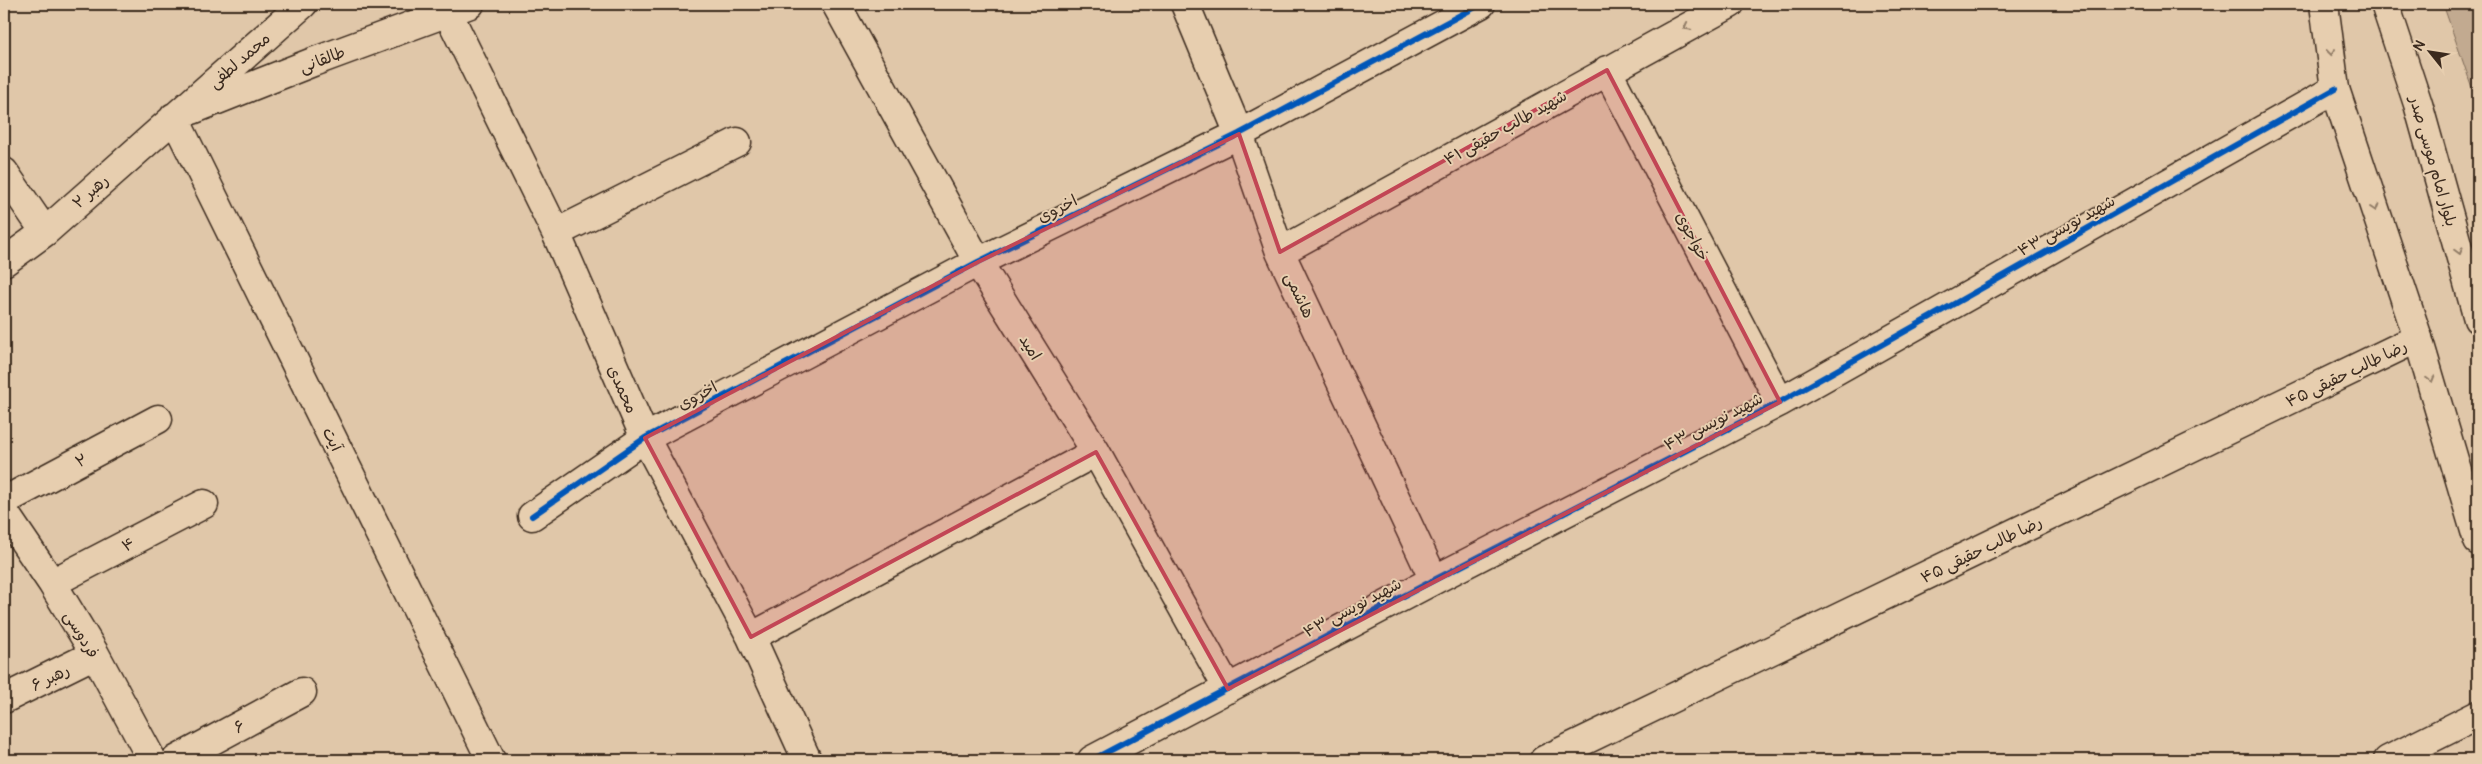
<svg xmlns="http://www.w3.org/2000/svg" width="2482" height="764" font-family="Pangolin,'Playpen Sans Arabic',sans-serif">
  <style>
    .green { fill: #c2aa90; stroke: #7e6a57 }
    .lines { fill: none; stroke-linecap: round; stroke-linejoin: round }
    .minor-casing { stroke: #3b2a1e; stroke-width: 31 }
    .major-casing { stroke: #3b2a1e; stroke-width: 31 }
    .minor { stroke: #e7ceaf; stroke-width: 28 }
    .major { stroke: #e7ceaf; stroke-width: 28 }
    .cycleway-casing { stroke: #e7ceaf; stroke-width: 9 }
    .cycleway { stroke: #0057b8; stroke-width: 6 }
    .oneway { stroke: #917c66 }
    .marked { fill: #c24655; fill-opacity: 0.2; stroke: #c24655; stroke-width: 4; stroke-linejoin: round }
    .labels { text-anchor: middle; stroke-width: 4; stroke-linejoin: round; paint-order: stroke }
    .street-label { font-size: 16px; fill: #3b2a1e; stroke: #e7ceaf }
  </style>
  <rect width="100%" height="100%" fill="#e0c7a9"/>
  <filter id="ink" filterUnits="userSpaceOnUse"><feTurbulence type="fractalNoise" baseFrequency=".02" numOctaves="2"/><feDisplacementMap in="SourceGraphic" scale="10" xChannelSelector="R" yChannelSelector="G"/><feConvolveMatrix kernelMatrix="1 2 1 2 8 2 1 2 1" color-interpolation-filters="sRGB"/></filter>
  <g filter="url(#ink)">
    <path class="green" d="M 2443,4 L 2478,4 L 2478,105 Z"/>
    <g class="lines">
      <defs>
        <path id="minor" d="M 836,4 L 978,262 L 1096,452 L 1228,689
          M 1185,4 L 1239,134 L 1280,252 L 1434,580
          M 448,13 L 556,233 L 645,438 L 751,637 L 807,760
          M 1607,70 L 1780,402
          M 192,110 L 313,62 L 470,4
          M 174,117 L 491,760
          M 4,172 L 45,232
          M 556,233 L 737,142
          M 1280,252 L 1730,4
          M 4,262 L 45,232 L 303,4
          M 4,501 L 158,419
          M 4,512 L 52,583 L 95,654 L 152,760
          M 532,516 L 645,438 L 978,262 L 1239,134 L 1481,4
          M 52,583 L 204,504
          M 751,637 L 1096,452
          M 4,699 L 95,654
          M 176,760 L 302,692
          M 1092,760 L 1434,580 L 1780,402 L 2335,89
          M 1544,760 L 2418,338
          M 2388,760 L 2478,715"/>
        <path id="major" d="M 2324,4 L 2335,89 L 2418,338 L 2478,541
          M 2385,4 L 2418,104 L 2478,319"/>
      </defs>
      <use href="#minor" class="minor-casing"/>
      <use href="#major" class="major-casing"/>
      <use href="#minor" class="minor"/>
      <use href="#major" class="major"/>
      <defs>
        <path id="cycleway" d="M 532,516 L 645,438 L 978,262 L 1239,134 L 1481,4
          M 1092,760 L 1434,580 L 1780,402 L 2335,89"/>
      </defs>
      <use href="#cycleway" class="cycleway-casing"/>
      <use href="#cycleway" class="cycleway"/>
    </g>
    <defs><path id="oneway-chevron" d="M-2-3.5L2.5 0L-2 3.5" fill="none" stroke-width="1.6" stroke-linecap="round" stroke-linejoin="round" transform="scale(1.25)"/></defs>
    <g class="oneway">
      <use href="#oneway-chevron" transform="translate(1687 27) rotate(152)"/>
      <use href="#oneway-chevron" transform="translate(2331 52) rotate(83)"/>
      <use href="#oneway-chevron" transform="translate(2375 208) rotate(72)"/>
      <use href="#oneway-chevron" transform="translate(2459 251) rotate(74)"/>
      <use href="#oneway-chevron" transform="translate(2431 379) rotate(74)"/>
    </g>
  </g>
  <path class="marked" d="M 1607,70 L 1780,402 L 1228,689 L 1096,452 L 751,637 L 645,438 L 978,262 L 1239,134 L 1280,252 Z"/>
  <g class="labels">
    <g class="street-label">
      <text transform="translate(322 59) rotate(-21)" y="6">طالقانی</text>
      <text transform="translate(239 60) rotate(-41)" y="6">محمد لطفی</text>
      <text transform="translate(1505 127) rotate(-29)" y="6">۴۱ شهید طالب حقیقی</text>
      <text transform="translate(2434 161) rotate(74)" y="6">بلوار امام موسی صدر</text>
      <text transform="translate(90 191) rotate(-42)" y="6">رهبر ۲</text>
      <text transform="translate(1057 208) rotate(-26)" y="6">اخروی</text>
      <text transform="translate(2066 225) rotate(-29)" y="6">۴۳ شهید نویسی</text>
      <text transform="translate(1693 236) rotate(62)" y="6">خواجوی</text>
      <text transform="translate(1300 295) rotate(65)" y="6">هاشمی</text>
      <text transform="translate(1031 347) rotate(58)" y="6">امید</text>
      <text transform="translate(2346 373) rotate(-26)" y="6">۴۵ رضا طالب حقیقی</text>
      <text transform="translate(623 389) rotate(66)" y="6">محمدی</text>
      <text transform="translate(697 395) rotate(-28)" y="6">اخروی</text>
      <text transform="translate(1713 421) rotate(-27)" y="6">۴۳ شهید نویسی</text>
      <text transform="translate(333 439) rotate(64)" y="6">آیت</text>
      <text transform="translate(81 460) rotate(-28)" y="6">۲</text>
      <text transform="translate(128 544) rotate(-28)" y="6">۴</text>
      <text transform="translate(1981 549) rotate(-26)" y="6">۴۵ رضا طالب حقیقی</text>
      <text transform="translate(1352 607) rotate(-28)" y="6">۴۳ شهید نویسی</text>
      <text transform="translate(82 634) rotate(59)" y="6">فردوسی</text>
      <text transform="translate(50 677) rotate(-26)" y="6">رهبر ۶</text>
      <text transform="translate(239 726) rotate(-28)" y="6">۶</text>
    </g>
  </g>
  <rect width="2482" height="764" fill="none" stroke="#e7ceaf" stroke-width="20"/>
  <rect x="10" y="10" width="2462" height="744" fill="none" stroke="#3b2a1e" stroke-width="2" filter="url(#ink)"/>
  <g transform="translate(2430 52) rotate(300)" stroke="#e7ceaf" stroke-width="4" paint-order="stroke">
  <path d="M0-4L9 19L0 12L-9 19Z" fill="#3b2a1e"/>
  <text y="-8" font-size="14" font-weight="bold" text-anchor="middle" fill="#3b2a1e">N</text>
  </g>
</svg>
